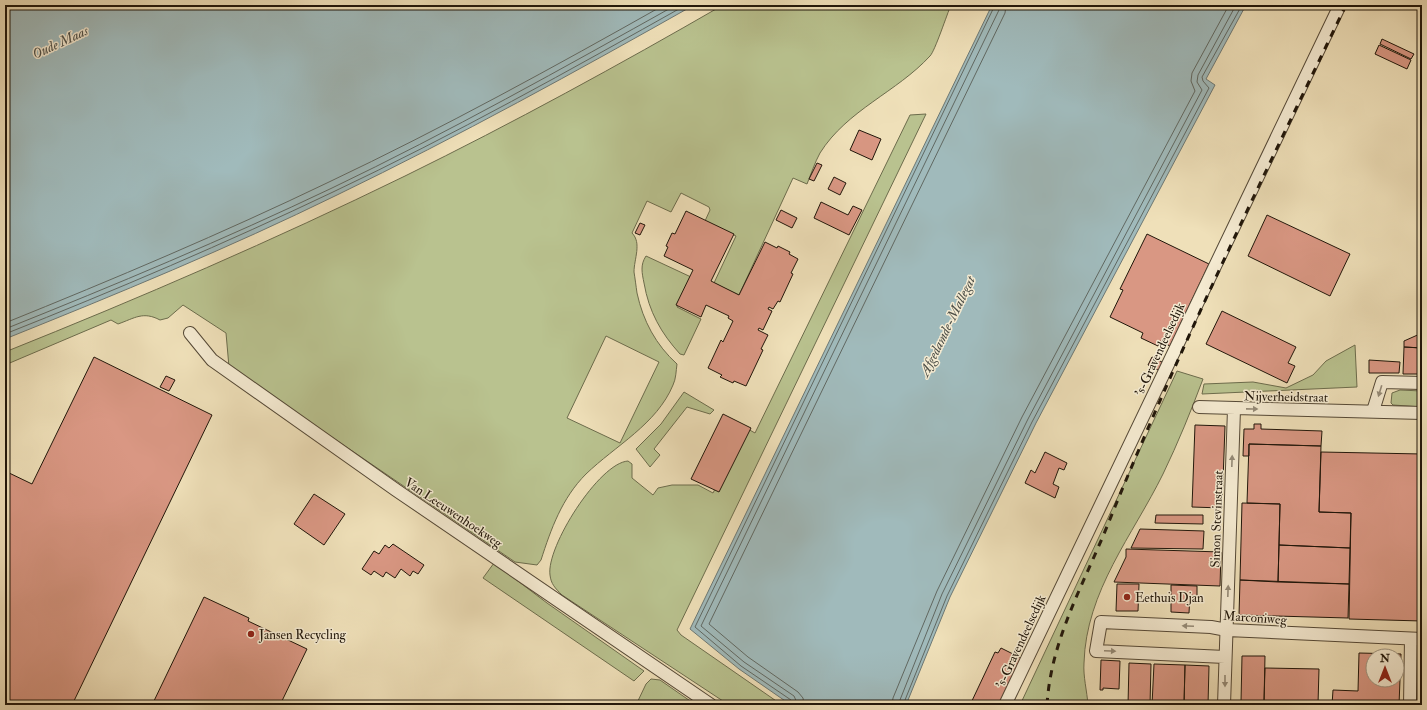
<svg xmlns="http://www.w3.org/2000/svg" width="1427" height="710" font-family="'IM FELL Double Pica',serif">
  <style>
    .green { fill: #b9c28f; stroke: #6c6c4c; fill-rule: evenodd }
    .water { fill: #a0babb; stroke: #6d7874 }
    .lines { fill: none; stroke-linecap: round; stroke-linejoin: round }
    .shore { stroke: #606862; stroke-width: 1 }
    .building { fill: #d99783; stroke: #20160a; fill-rule: evenodd }
    .street-casing { stroke: #544836; stroke-width: 14 }
    .street { stroke: #f5ebd2; stroke-width: 12 }
    .rail { stroke: #20160a; stroke-width: 3; stroke-dasharray: 7 7; stroke-linecap: butt }
    .oneway { fill: #958b78 }
    .poi-dot { fill: #8f2418; stroke: #f5ebd2; stroke-width: 1.5 }
    .labels { text-anchor: middle; stroke-width: 3; stroke-linejoin: round; paint-order: stroke }
    .street-label { font-size: 13px; fill: #20160a; stroke: #f5ebd2 }
    .poi-label { font-size: 13px; fill: #20160a; stroke: #f5ebd2; text-anchor: start }
    .water-label { font-size: 14px; font-style: italic; fill: #4d4f48; stroke: #f5ebd2 }
  </style>
  <rect width="100%" height="100%" fill="#efe0b9"/>
  <filter id="stains"><feTurbulence type="fractalNoise" baseFrequency=".005" numOctaves="4"/><feColorMatrix values="0 0 0 0 .2 0 0 0 0 .09 0 0 0 0 .02 0 0 0 .5 -.17"/></filter>
  <radialGradient id="worn" r=".72"><stop offset=".6" stop-color="#630" stop-opacity="0"/><stop offset="1" stop-color="#630" stop-opacity=".3"/></radialGradient>
  <path class="green" d="M 723,5 L 951,5 C 947,14 935,51 930,56 C 897,92 847,110 820,153 C 815,162 811,174 807,184 L 793,178 L 739,295 L 714,283 L 736,236 L 705,221 L 710,210 L 709,207 L 681,193 L 671,212 L 647,201 L 632,233 C 642,243 634,259 634,272 C 635,278 636,286 637,293 C 643,321 656,345 677,364 C 676,371 676,379 673,385 C 657,424 615,446 586,474 C 562,498 551,529 541,560 L 537,565 L 515,562 L 229,367 L 226,333 L 183,305 L 168,318 L 160,320 C 143,311 135,318 118,324 L 111,320 L 5,365 L 5,352 C 140,298 274,240 405,176 C 513,123 619,65 723,5 ZM 606,336 L 659,362 L 620,443 L 567,418 Z
    M 926,114 L 677,630 L 681,635 L 782,705 L 736,705 L 733,703 L 729,705 L 562,595 C 555,588 551,584 550,575 C 546,547 599,463 628,461 L 632,464 L 632,478 L 653,495 L 658,488 L 672,485 L 698,485 L 713,493 L 746,428 L 755,433 L 910,115 Z
    M 646,256 L 691,277 L 677,307 L 701,319 L 684,355 L 680,354 C 661,333 649,312 644,283 C 642,273 640,265 646,256 Z
    M 1355,345 L 1357,387 L 1202,394 L 1204,384 L 1253,382 L 1286,388 L 1313,375 L 1326,361 Z
    M 1177,371 L 1203,379 C 1191,411 1178,443 1163,474 C 1133,535 1086,591 1084,663 C 1083,676 1087,691 1088,705 L 1048,705 L 1047,700 L 1045,705 L 1020,705 Z
    M 1400,390 L 1422,391 L 1422,407 L 1393,405 L 1391,403 L 1392,393 Z
    M 684,392 L 714,410 L 710,414 L 687,407 L 654,449 L 660,455 L 650,467 L 636,449 L 661,424 Z
    M 494,563 L 547,603 L 644,671 L 634,681 L 483,578 Z
    M 651,679 L 660,680 L 696,705 L 636,705 L 646,684 Z"/>
  <path class="water" d="M 5,5 L 694,5 C 577,71 459,136 337,195 C 229,248 117,294 5,339 Z
    M 992,5 L 1246,5 L 1206,79 L 1215,85 L 1036,423 L 950,597 L 906,705 L 791,705 L 739,669 L 690,629 Z"/>
  <g class="lines">
    <path class="shore" d="M 5,323 C 114,279 223,233 329,182 C 443,128 554,67 664,5
      M 5,329 C 115,285 225,239 332,188 C 449,132 563,68 676,5
      M 5,334 C 116,290 226,243 333,192 C 454,135 570,70 686,5
      M 793,705 L 791,700 L 741,666 L 695,627 L 995,5
      M 798,705 L 794,696 L 744,662 L 701,626 L 999,10 L 1000,5
      M 804,705 L 803,698 L 798,692 L 748,657 L 709,624 L 1005,13 L 1006,5
      M 892,705 L 893,698 L 937,591 L 1022,417 L 1195,91 L 1191,81 L 1192,73 L 1229,5
      M 898,705 L 942,594 L 1028,419 L 1202,90 L 1197,82 L 1198,75 L 1236,5
      M 903,705 L 947,596 L 1032,422 L 1209,88 L 1203,81 L 1202,77 L 1242,5"/>
  </g>
  <path class="building" d="M 1382,39 L 1414,54 L 1411,59 L 1380,44 Z
    M 1379,45 L 1411,60 L 1407,69 L 1375,54 Z
    M 859,130 L 881,139 L 872,160 L 850,150 Z
    M 817,163 L 822,165 L 814,181 L 809,179 Z
    M 834,177 L 846,183 L 840,195 L 828,189 Z
    M 821,202 L 848,215 L 853,206 L 862,210 L 849,235 L 814,218 Z
    M 781,210 L 797,218 L 792,228 L 776,220 Z
    M 686,211 L 734,234 L 711,281 L 739,295 L 765,242 L 777,248 L 778,246 L 790,252 L 789,254 L 798,259 L 791,273 L 793,274 L 780,302 L 778,301 L 773,309 L 769,307 L 768,309 L 772,311 L 763,330 L 759,328 L 758,330 L 768,335 L 761,349 L 763,350 L 746,386 L 734,381 L 733,383 L 720,377 L 722,375 L 708,368 L 721,340 L 723,342 L 733,321 L 728,318 L 729,316 L 706,305 L 701,317 L 676,305 L 693,270 L 664,256 L 668,247 L 666,246 L 672,233 L 675,234 Z
    M 1267,215 L 1350,254 L 1330,296 L 1248,256 Z
    M 640,223 L 645,225 L 640,235 L 635,233 Z
    M 1147,234 L 1209,264 L 1170,346 L 1160,341 L 1158,346 L 1141,338 L 1143,333 L 1110,317 L 1123,290 L 1120,289 Z
    M 1222,311 L 1296,347 L 1288,363 L 1295,366 L 1287,383 L 1206,344 Z
    M 1422,333 L 1422,348 L 1404,347 L 1404,341 Z
    M 1404,347 L 1422,348 L 1422,374 L 1403,374 Z
    M 94,357 L 212,415 L 72,705 L 5,705 L 5,471 L 32,484 Z
    M 1152,357 L 1164,363 L 1160,371 L 1148,365 Z
    M 1369,360 L 1400,362 L 1399,373 L 1369,373 Z
    M 166,376 L 175,380 L 169,391 L 160,387 Z
    M 723,414 L 751,428 L 719,492 L 691,479 Z
    M 1254,424 L 1261,424 L 1261,429 L 1322,431 L 1321,446 L 1249,444 L 1249,456 L 1243,456 L 1244,429 L 1254,429 Z
    M 1195,425 L 1225,426 L 1222,508 L 1192,507 Z
    M 1249,444 L 1321,446 L 1319,512 L 1351,513 L 1350,548 L 1279,545 L 1280,504 L 1247,503 Z
    M 1045,452 L 1067,463 L 1064,470 L 1059,468 L 1053,484 L 1059,487 L 1055,498 L 1025,483 L 1031,470 L 1035,473 Z
    M 1321,452 L 1422,454 L 1422,621 L 1349,619 L 1351,513 L 1319,512 Z
    M 314,494 L 345,514 L 324,545 L 294,524 Z
    M 1242,503 L 1280,504 L 1278,582 L 1240,580 Z
    M 1156,515 L 1203,515 L 1203,524 L 1155,523 Z
    M 1140,529 L 1204,531 L 1203,549 L 1131,548 Z
    M 393,544 L 424,565 L 418,574 L 413,571 L 410,576 L 401,569 L 395,578 L 386,572 L 383,577 L 374,571 L 371,575 L 362,569 L 374,551 L 379,554 L 385,545 L 389,548 Z
    M 1279,545 L 1350,548 L 1349,584 L 1278,582 Z
    M 1126,549 L 1221,552 L 1220,586 L 1114,582 L 1126,557 Z
    M 1240,580 L 1349,584 L 1348,618 L 1239,615 Z
    M 1117,584 L 1139,584 L 1138,611 L 1116,611 Z
    M 1171,585 L 1197,586 L 1197,596 L 1190,595 L 1189,613 L 1171,612 Z
    M 204,597 L 249,618 L 248,621 L 307,649 L 280,705 L 152,705 Z
    M 1001,648 L 1021,658 L 1000,705 L 970,705 L 995,652 L 998,653 Z
    M 1359,653 L 1401,654 L 1399,705 L 1332,705 L 1333,690 L 1358,691 ZM 1373,656 L 1397,656 L 1397,680 L 1373,680 Z
    M 1242,656 L 1265,656 L 1264,702 L 1241,702 Z
    M 1101,660 L 1120,661 L 1119,689 L 1103,688 L 1103,690 L 1100,690 Z
    M 1129,663 L 1151,664 L 1150,705 L 1128,705 Z
    M 1154,664 L 1185,665 L 1184,705 L 1152,705 Z
    M 1185,665 L 1209,666 L 1208,705 L 1184,705 Z
    M 1265,668 L 1319,669 L 1318,704 L 1264,702 Z
    M 1234,702 L 1280,703 L 1280,705 L 1234,705 Z"/>
  <g class="lines">
    <defs>
      <path id="street" d="M 190,333 L 212,360 L 396,490 L 711,705
        M 1199,407 L 1422,413
        M 1373,411 L 1382,382 L 1422,383
        M 1225,657 L 1096,651 L 1101,622 L 1211,627 L 1227,630 L 1422,639
        M 1005,705 L 1340,5
        M 1224,705 L 1234,409
        M 1410,705 L 1411,639"/>
    </defs>
    <use href="#street" class="street-casing"/>
    <use href="#street" class="street"/>
    <path class="rail" d="M 1047,705 C 1051,639 1084,584 1108,524 C 1179,348 1263,177 1346,5"/>
  </g>
  <defs><path id="oneway-solid" d="M-6-.8H1V-3.2L6.5 0L1 3.2V.8H-6Z"/></defs>
  <g class="oneway">
    <use href="#oneway-solid" transform="translate(1380 391) rotate(107)"/>
    <use href="#oneway-solid" transform="translate(1252 409) rotate(1)"/>
    <use href="#oneway-solid" transform="translate(1232 461) rotate(-88)"/>
    <use href="#oneway-solid" transform="translate(1228 591) rotate(-88)"/>
    <use href="#oneway-solid" transform="translate(1188 626) rotate(-177)"/>
    <use href="#oneway-solid" transform="translate(1110 651) rotate(3)"/>
    <use href="#oneway-solid" transform="translate(1225 681) rotate(90)"/>
  </g>
  <g class="poi-dot">
    <circle cx="1127" cy="597" r="4"/>
    <circle cx="251" cy="634" r="4"/>
  </g>
  <g class="labels">
    <g class="street-label">
      <text transform="translate(1159 349) rotate(-65)" y="5">'s-Gravendeelsedijk</text>
      <text transform="translate(1286 396) rotate(1)" y="5">Nijverheidstraat</text>
      <text transform="translate(454 512) rotate(34)" y="5">Van Leeuwenhoekweg</text>
      <text transform="translate(1216 519) rotate(-88)" y="5">Simon Stevinstraat</text>
      <text transform="translate(1255 617) rotate(4)" y="5">Marconiweg</text>
      <text transform="translate(1020 641) rotate(-65)" y="5">'s-Gravendeelsedijk</text>
    </g>
    <g class="poi-label">
      <text x="1135" y="602">Eethuis Djan</text>
      <text x="259" y="639">Jansen Recycling</text>
    </g>
    <g class="water-label">
      <text transform="translate(60 42) rotate(-25)" y="5">Oude Maas</text>
      <text transform="translate(947 326) rotate(-64)" y="5">Afgedamde-Mallegat</text>
    </g>
  </g>
  <rect width="1427" height="710" fill="none" stroke="#efe0b9" stroke-width="20"/>
  <rect x="6" y="6" width="1415" height="698" fill="none" stroke="#20160a" stroke-width="2"/>
  <rect x="10" y="10" width="1407" height="690" fill="none" stroke="#20160a"/>
  <g transform="translate(1385 668)"><circle r="19" fill="#f5ebd2" stroke="#a09682"/>
  <path d="M0-3L7 15L0 10L-7 15Z" fill="#8f2418"/>
  <text y="-6" font-size="11" font-weight="bold" text-anchor="middle" fill="#20160a">N</text>
  </g>
  <rect width="100%" height="100%" filter="url(#stains)"/>
  <rect width="100%" height="100%" fill="url(#worn)"/>
</svg>
